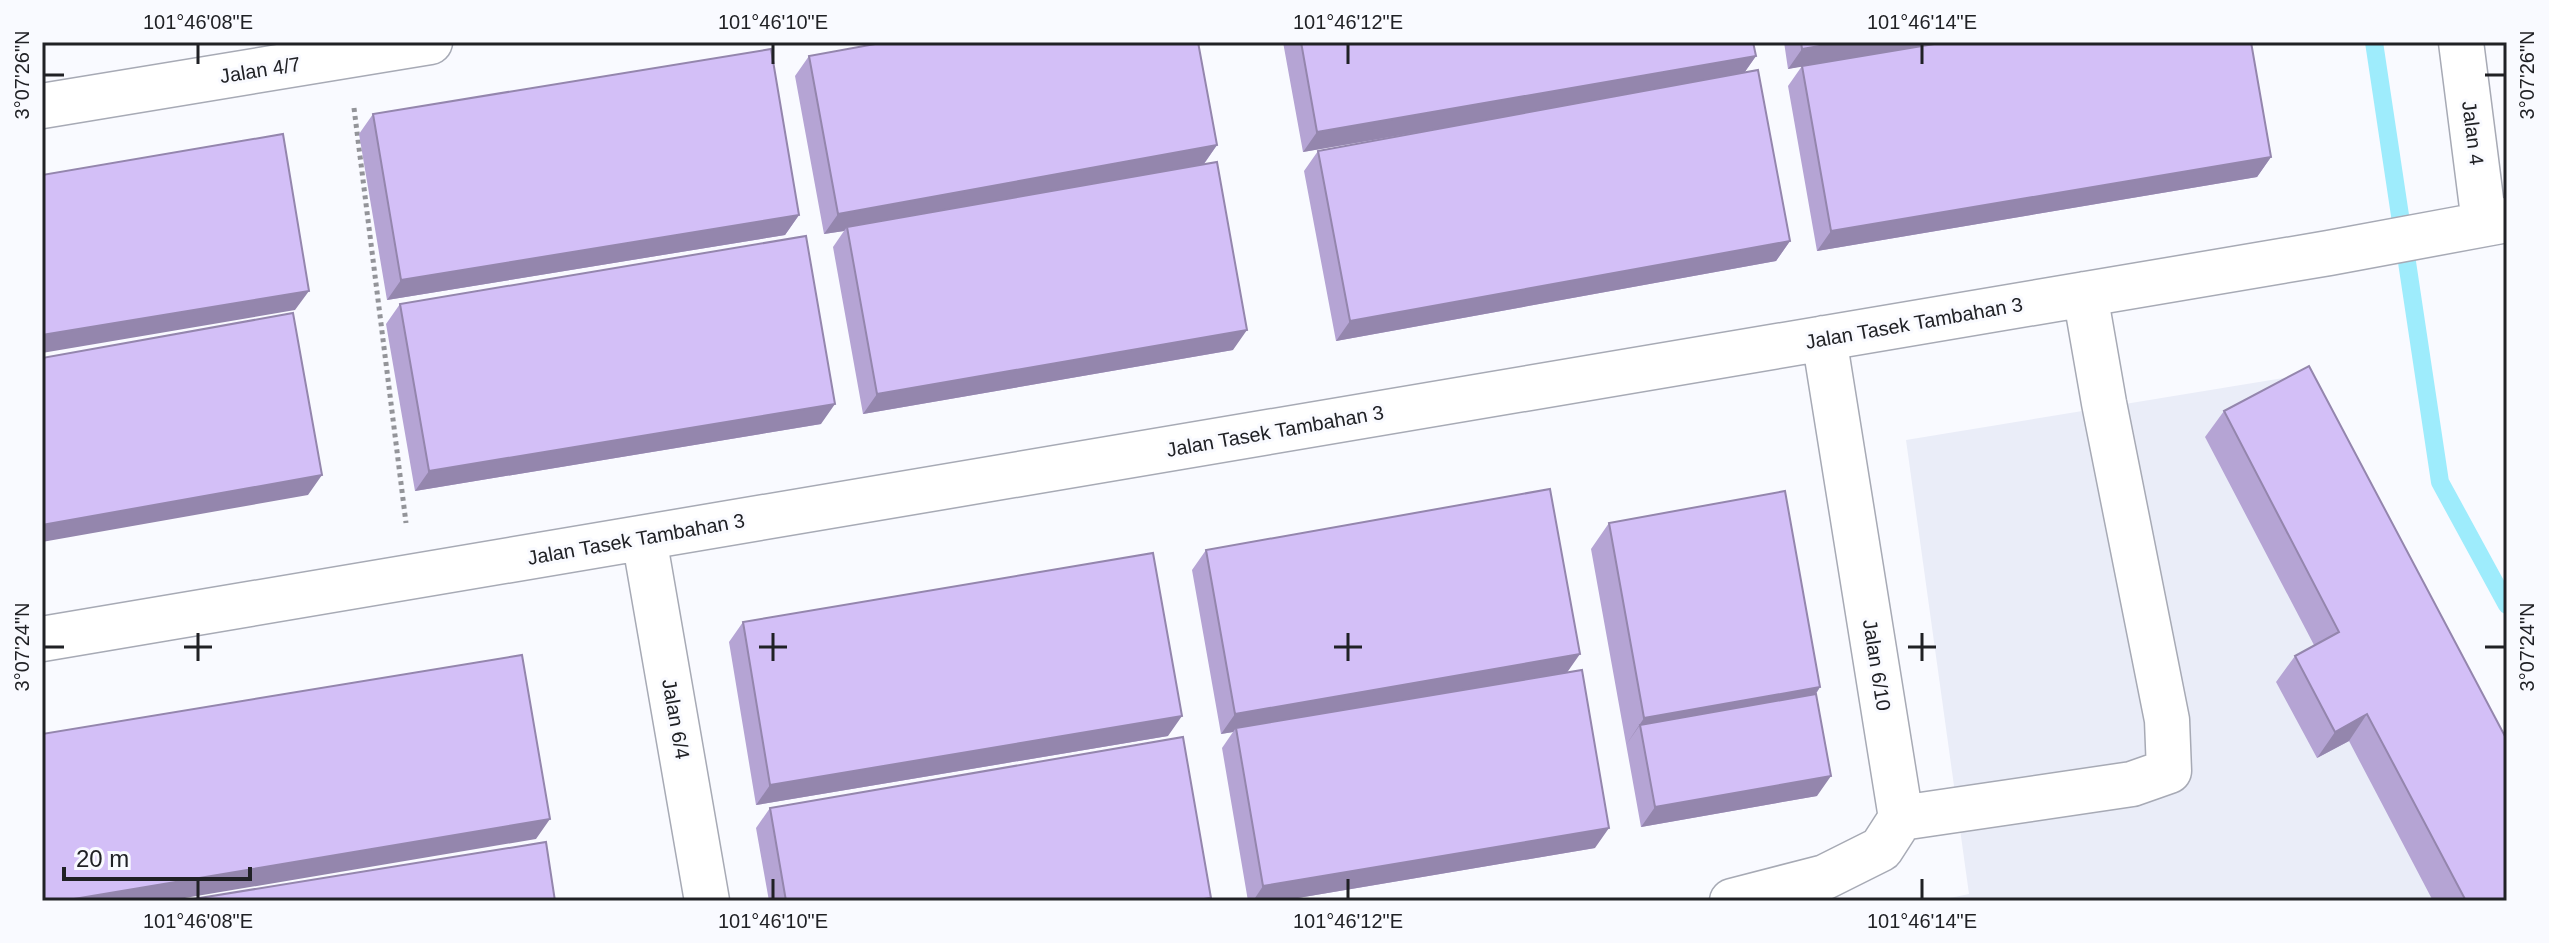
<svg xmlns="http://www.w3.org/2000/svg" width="2549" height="943" font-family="Arial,sans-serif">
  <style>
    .built { fill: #eaedf8 }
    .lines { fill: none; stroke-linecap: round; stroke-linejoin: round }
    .stream { stroke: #9eecfc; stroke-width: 18 }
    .minor-casing { stroke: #a7aab5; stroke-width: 47 }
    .path { stroke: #939499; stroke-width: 5; stroke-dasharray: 4 4; stroke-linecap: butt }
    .minor { stroke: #fff; stroke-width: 44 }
    .wall { fill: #b5a4d4 }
    .shaded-wall { fill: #9486ad }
    .building { fill: #d3bff7; stroke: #9486ad; stroke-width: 2 }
    .ticks { fill: none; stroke: #202125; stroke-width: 3 }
    .labels { text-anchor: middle; stroke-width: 6; stroke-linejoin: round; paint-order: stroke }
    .street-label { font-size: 20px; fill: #202125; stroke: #f9faff }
    .neatline { fill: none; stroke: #202125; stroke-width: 3 }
    .ticks-label { font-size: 20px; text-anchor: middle; fill: #202125 }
  </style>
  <rect width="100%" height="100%" fill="#f9faff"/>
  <path class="built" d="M 2290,377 L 2507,901 L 1936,901 L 1969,894 L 1906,440 Z"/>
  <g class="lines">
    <path class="stream" d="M 2374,42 L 2440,482 L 2507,605"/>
    <defs>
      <path id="minor" d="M 2461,42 L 2484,223
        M 42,106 L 430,42
        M 644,538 L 707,901
        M 42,639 L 2329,253 L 2507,220
        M 1901,818 L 2132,784 L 2169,771 L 2167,720 L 2104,403 L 2085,294
        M 1732,901 L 1825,877 L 1881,849 L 1901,818 L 1824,338"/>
    </defs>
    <use href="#minor" class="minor-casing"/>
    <path class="path" d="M 354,108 L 406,523"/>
    <use href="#minor" class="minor"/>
  </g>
  <path class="wall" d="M 1283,42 L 1753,42 L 1756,56 L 1744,73 L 1790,241 L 1776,261 L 1336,341 L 1304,171 L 1318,151 L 1450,127 L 1303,152 Z
    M 1784,42 L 2251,42 L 2271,157 L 2257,177 L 1817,251 L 1788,86 L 1802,66 L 1788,69 Z
    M 809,56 L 1217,145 L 1204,164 L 1233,350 L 863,414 L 833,247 L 844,231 L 824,234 L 795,76 Z
    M 373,114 L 799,215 L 785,235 L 387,300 L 359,134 Z
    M 400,304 L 821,424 L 415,491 L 386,324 Z
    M 2224,411 L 2507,901 L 2433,901 L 2349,741 L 2317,758 L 2276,682 L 2295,656 L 2314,645 L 2205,437 Z
    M 1609,523 L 1820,687 L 1816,694 L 1817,796 L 1641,827 L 1591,549 Z
    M 1206,550 L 1567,673 L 1595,848 L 1280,901 L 1248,901 L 1222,748 L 1233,732 L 1221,734 L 1192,570 Z
    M 743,622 L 1168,736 L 756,805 L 729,642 Z
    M 770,808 L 1211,898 L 1208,901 L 769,901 L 756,828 Z"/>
  <path class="shaded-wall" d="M 1843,42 L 1949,42 L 1788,69 L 1802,49 Z
    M 1756,56 L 1742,76 L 1303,152 L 1317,132 Z
    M 1217,145 L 1203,165 L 847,227 L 844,231 L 824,234 L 838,214 Z
    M 2271,157 L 2257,177 L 1817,251 L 1831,231 Z
    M 799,215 L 785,235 L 387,300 L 401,280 Z
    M 1790,241 L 1776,261 L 1336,341 L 1350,321 Z
    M 309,291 L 295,310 L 42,353 L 42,335 Z
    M 1247,330 L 1233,350 L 863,414 L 877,394 Z
    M 835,404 L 821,424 L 415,491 L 429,471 Z
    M 322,475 L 308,495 L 42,542 L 42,525 Z
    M 1580,654 L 1566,674 L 1236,728 L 1233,732 L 1221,734 L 1235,714 Z
    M 1820,687 L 1802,714 L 1640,725 L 1626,745 L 1644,718 Z
    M 2367,714 L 2349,741 L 2317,758 L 2335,732 Z
    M 1182,716 L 1168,736 L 756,805 L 770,785 Z
    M 1831,776 L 1817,796 L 1641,827 L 1655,807 Z
    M 550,819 L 536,839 L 167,901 L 62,901 Z
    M 1609,828 L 1595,848 L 1280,901 L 1253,901 L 1263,886 Z"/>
  <path class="building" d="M 886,42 L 1198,42 L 1217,145 L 838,214 L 809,56 Z
    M 1301,42 L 1753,42 L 1756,56 L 1317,132 Z
    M 1801,42 L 1843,42 L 1802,49 Z
    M 1946,42 L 2251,42 L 2271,157 L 1831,231 L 1802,66 Z
    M 771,49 L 799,215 L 401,280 L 373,114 Z
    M 1758,70 L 1790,241 L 1350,321 L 1318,151 Z
    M 283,134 L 309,291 L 42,335 L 42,175 Z
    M 1217,162 L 1247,330 L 877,394 L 847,227 Z
    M 806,236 L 835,404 L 429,471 L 400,304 Z
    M 293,313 L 322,475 L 42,525 L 42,358 Z
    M 2309,366 L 2507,740 L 2507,901 L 2466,901 L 2367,714 L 2335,732 L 2295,656 L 2339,632 L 2224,411 Z
    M 1550,489 L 1580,654 L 1235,714 L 1206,550 Z
    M 1785,491 L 1820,687 L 1644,718 L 1609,523 Z
    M 1153,553 L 1182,716 L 770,785 L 743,622 Z
    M 522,655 L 550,819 L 62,901 L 42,901 L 42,734 Z
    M 1582,670 L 1609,828 L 1263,886 L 1236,728 Z
    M 1816,694 L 1831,776 L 1655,807 L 1640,725 Z
    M 1183,737 L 1211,898 L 1190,901 L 786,901 L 770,808 Z
    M 546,842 L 555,901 L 181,901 Z"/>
  <path class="ticks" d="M 198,44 L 198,64M 773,44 L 773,64M 1348,44 L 1348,64M 1922,44 L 1922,64M 44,75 L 64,75M 2485,75 L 2505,75M 198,633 L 198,661M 773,633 L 773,661M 1348,633 L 1348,661M 1922,633 L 1922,661M 44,647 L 64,647M 184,647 L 212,647M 759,647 L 787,647M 1334,647 L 1362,647M 1908,647 L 1936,647M 2485,647 L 2505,647M 198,879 L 198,899M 773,879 L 773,899M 1348,879 L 1348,899M 1922,879 L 1922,899"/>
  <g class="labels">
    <g class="street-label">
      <text transform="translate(260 70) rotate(-9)" y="7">Jalan 4/7</text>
      <text transform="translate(2473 133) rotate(83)" y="7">Jalan 4</text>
      <text transform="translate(1914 323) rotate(-10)" y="7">Jalan Tasek Tambahan 3</text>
      <text transform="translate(1275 431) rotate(-10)" y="7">Jalan Tasek Tambahan 3</text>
      <text transform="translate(636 539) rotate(-10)" y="7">Jalan Tasek Tambahan 3</text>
      <text transform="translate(1877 665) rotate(81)" y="7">Jalan 6/10</text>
      <text transform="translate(676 719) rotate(80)" y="7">Jalan 6/4</text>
    </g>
  </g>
  <rect width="2549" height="943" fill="none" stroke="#f9faff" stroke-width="88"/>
  <path d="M64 867v12h186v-12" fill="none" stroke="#202125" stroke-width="4"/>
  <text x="76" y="867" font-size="24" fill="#202125" stroke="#f9faff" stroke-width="6" paint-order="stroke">20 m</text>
  <rect x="44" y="44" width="2461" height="855" class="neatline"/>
  <g class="ticks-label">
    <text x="198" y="29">101°46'08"E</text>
    <text x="773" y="29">101°46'10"E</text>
    <text x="1348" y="29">101°46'12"E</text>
    <text x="1922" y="29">101°46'14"E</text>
    <text transform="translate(22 75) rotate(-90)" y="7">3°07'26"N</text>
    <text transform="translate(2527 75) rotate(-90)" y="7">3°07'26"N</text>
    <text transform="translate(22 647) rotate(-90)" y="7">3°07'24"N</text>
    <text transform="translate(2527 647) rotate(-90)" y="7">3°07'24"N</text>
    <text x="198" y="928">101°46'08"E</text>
    <text x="773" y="928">101°46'10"E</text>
    <text x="1348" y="928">101°46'12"E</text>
    <text x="1922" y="928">101°46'14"E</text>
  </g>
</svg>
